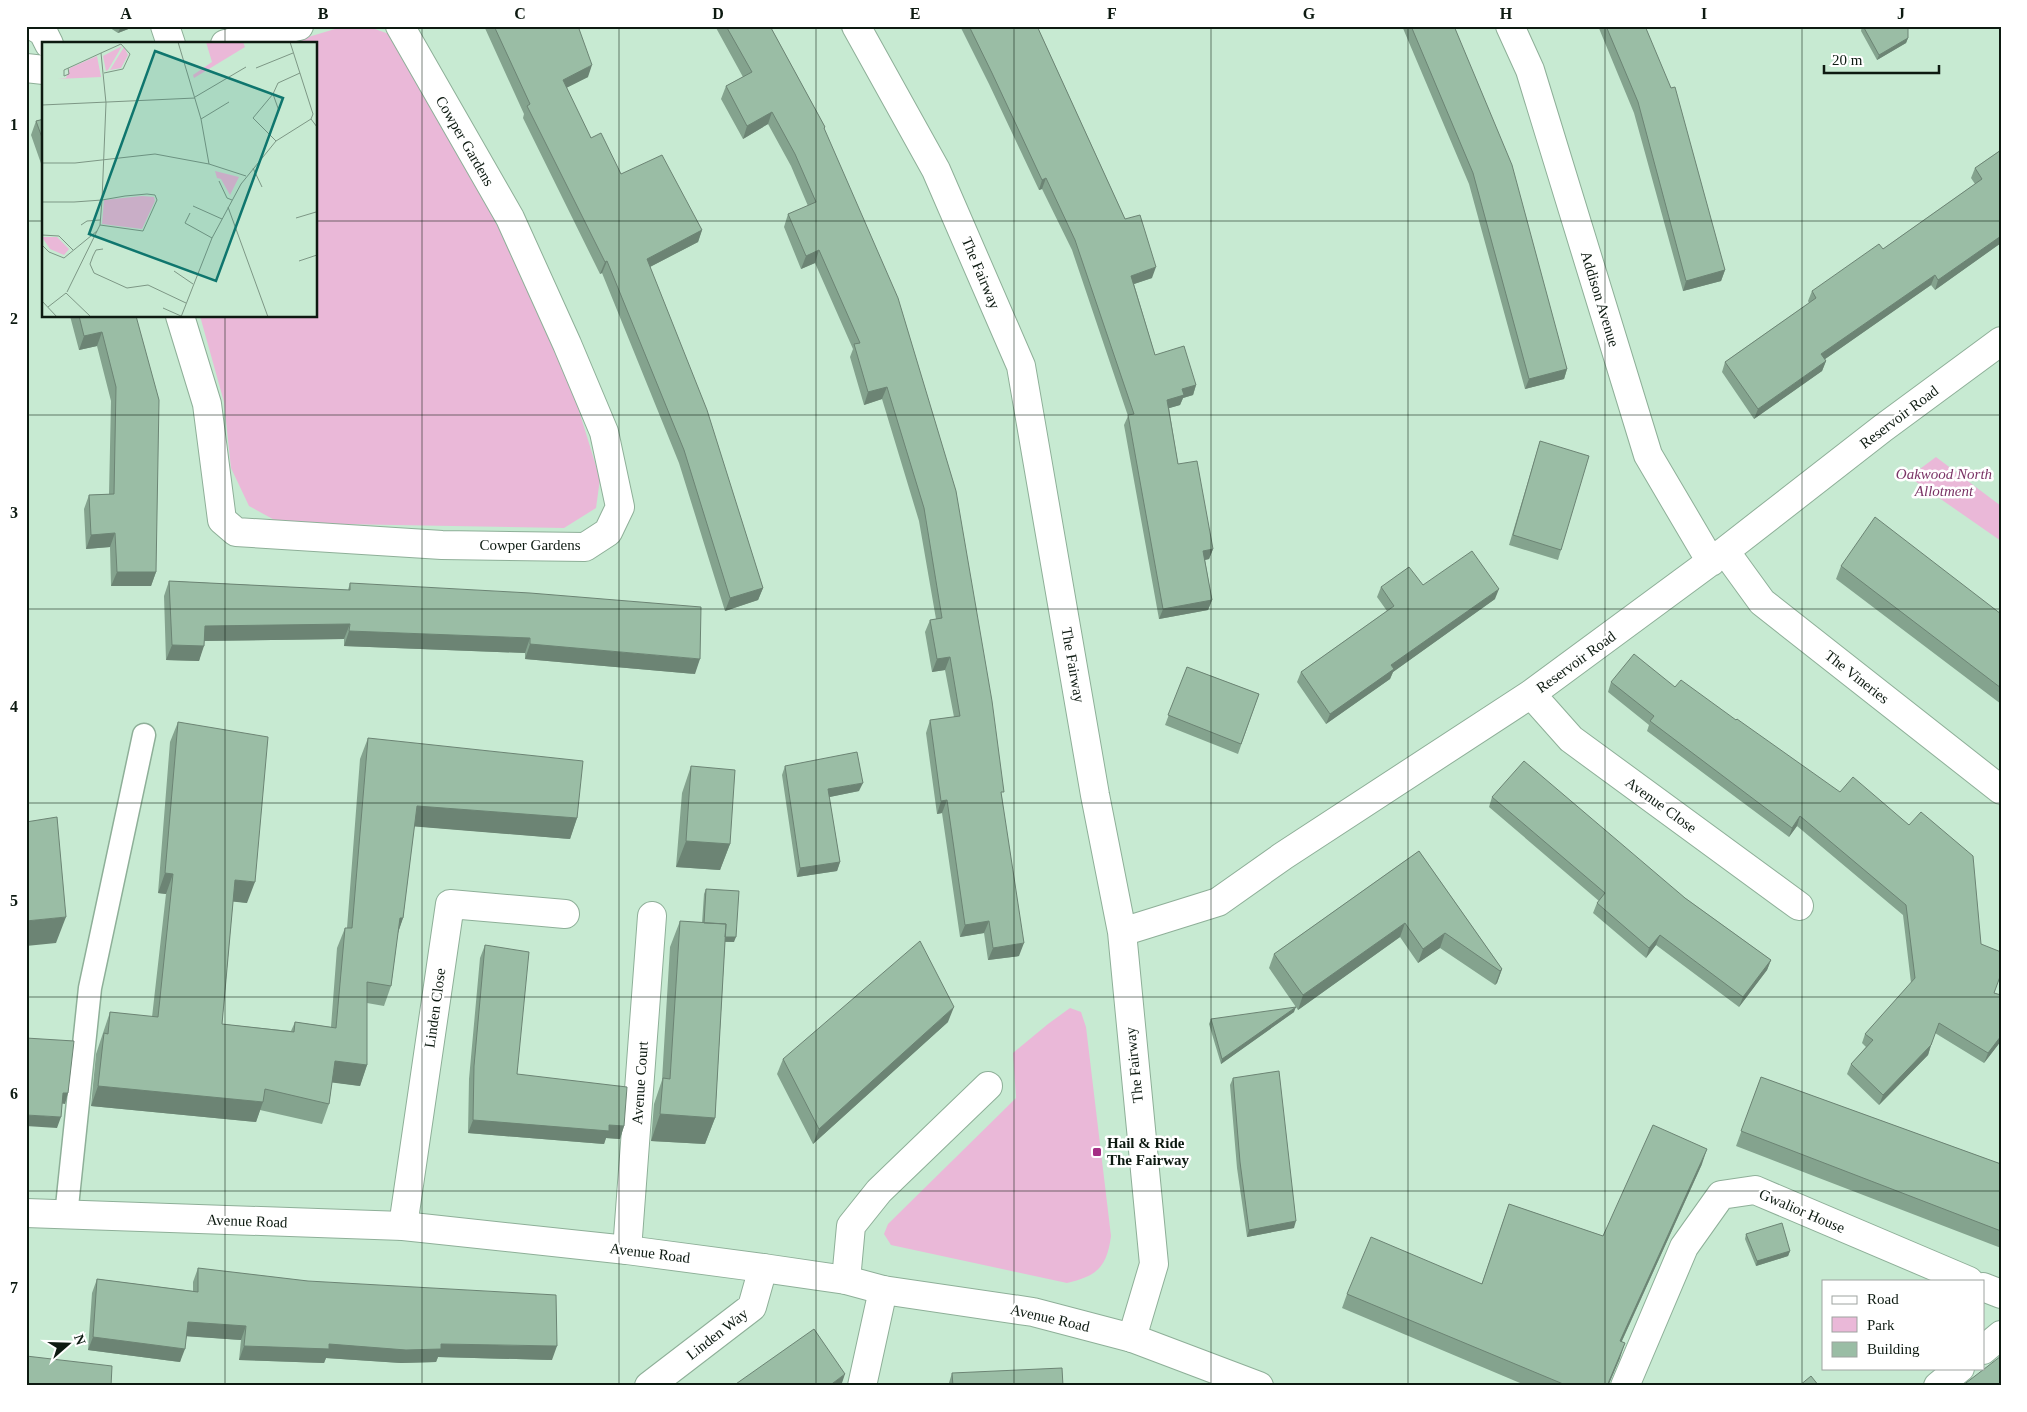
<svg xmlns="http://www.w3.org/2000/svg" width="2027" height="1412" font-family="'Times New Roman',serif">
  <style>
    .green { fill: #eab8d8 }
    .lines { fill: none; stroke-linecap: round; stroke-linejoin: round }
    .lane-casing { stroke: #8eaf98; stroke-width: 25 }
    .street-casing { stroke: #8eaf98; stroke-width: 30 }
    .secondary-casing { stroke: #8eaf98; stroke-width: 30 }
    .lane { stroke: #fff; stroke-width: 22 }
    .street { stroke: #fff; stroke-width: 28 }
    .secondary { stroke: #fff; stroke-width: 28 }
    .wall { fill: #84a38e }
    .shaded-wall { fill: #6c8474 }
    .building { fill: #9abda5; stroke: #6c8474 }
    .grid { fill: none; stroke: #0d1a11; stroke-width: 1; stroke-opacity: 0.55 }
    .poi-dot { fill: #a52e85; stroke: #fff; stroke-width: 2 }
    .labels { text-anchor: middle; stroke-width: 5; stroke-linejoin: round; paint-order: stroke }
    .street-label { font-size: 15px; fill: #0d1a11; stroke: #fff }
    .park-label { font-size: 15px; font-style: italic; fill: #7b3466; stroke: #fff }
    .poi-label { font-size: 15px; font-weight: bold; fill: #0d1a11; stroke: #fff; text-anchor: start }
    .inset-road { fill: none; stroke: #7d9785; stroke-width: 1 }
    .view { fill: #0f766e; fill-opacity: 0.15; stroke: #0f766e; stroke-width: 2.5 }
    .inset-edge { fill: none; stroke: #0d1a11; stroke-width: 2.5 }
    .neatline { fill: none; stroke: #0d1a11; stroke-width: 2 }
    .grid-label { font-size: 16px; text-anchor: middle; font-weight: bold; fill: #0d1a11 }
  </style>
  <rect width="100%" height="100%" fill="#c7ead2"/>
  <path class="green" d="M 345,26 L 375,29 L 389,34 L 489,206 L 572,388 L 600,479 L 596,508 L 564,528 L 280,523 L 249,506 L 231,468 L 224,402 L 200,316 L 316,316 L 316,44 L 285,44 Z
    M 1936,457 L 2001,506 L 2001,541 L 1909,477 Z
    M 1070,1008 L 1081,1012 L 1086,1027 L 1111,1236 C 1107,1267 1097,1276 1067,1283 L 891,1245 L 884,1234 L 888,1224 L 1016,1098 L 1013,1053 L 1048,1024 Z"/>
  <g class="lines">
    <defs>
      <path id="lane" d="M 66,1216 L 90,988 L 144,735"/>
      <path id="street" d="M 33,26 L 43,32 L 49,44
        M 165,26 L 171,44
        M 856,26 L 936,170 L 1021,366 L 1095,795 L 1122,932 L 1154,1264 L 1132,1338
        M 1510,26 L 1530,70 L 1648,455 L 1711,562
        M 225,44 L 299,26
        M 26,68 L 44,70
        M 180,316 L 207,404 L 222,520 L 236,532 L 442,545 L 585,547 L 608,532 L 620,507 L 604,432 L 567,344 L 510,218 L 400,26
        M 1725,551 L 1762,602 L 2001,790
        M 1531,694 L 1571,739 L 1799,906
        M 1122,932 L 1218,902 L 1283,856 L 1531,694 L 1725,551 L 1883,428 L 2001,341
        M 403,1226 L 450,904 L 565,914
        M 627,1250 L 652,916
        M 846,1280 L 851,1226 L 879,1191 L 988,1086
        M 1983,1287 L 2001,1294
        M 1983,1350 L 2001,1335
        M 649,1386 L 752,1307 L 763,1268
        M 862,1386 L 883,1290
        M 1625,1386 L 1684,1247 L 1721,1195 L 1755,1190 L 1969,1281
        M 1938,1386 L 1960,1368"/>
      <path id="secondary" d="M 26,1213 L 403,1226 L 627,1250 L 763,1268 L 846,1280 L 883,1290 L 1033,1312 L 1132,1338 L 1259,1386"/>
    </defs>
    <use href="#lane" class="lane-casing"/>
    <use href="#street" class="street-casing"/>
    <use href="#secondary" class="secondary-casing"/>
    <use href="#lane" class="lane"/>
    <use href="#street" class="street"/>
    <use href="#secondary" class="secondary"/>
  </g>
  <path class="wall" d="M 107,26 L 136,26 L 118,33 Z
    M 484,26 L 578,26 L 588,77 L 566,88 L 591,138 L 621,174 L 702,230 L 698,242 L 650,267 L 763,588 L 758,600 L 725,611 L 679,463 L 602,273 L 600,274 L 523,118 L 524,114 Z
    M 715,26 L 770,26 L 825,127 L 824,130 L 1002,797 L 1019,956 L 988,960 L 984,933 L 960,937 L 942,813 L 937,814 L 926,733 L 930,720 L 954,717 L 945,670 L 932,672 L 925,632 L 930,620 L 936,619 L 919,521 L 882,399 L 864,405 L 850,357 L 853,349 L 815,263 L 801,269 L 784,227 L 788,214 L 808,206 L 791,166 L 768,124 L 743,139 L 721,99 L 726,86 L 743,77 Z
    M 960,26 L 1037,26 L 1152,278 L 1134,284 L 1155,355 L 1196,385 L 1193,395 L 1183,398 L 1180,405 L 1169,408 L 1178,464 L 1213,549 L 1209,559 L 1205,560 L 1212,600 L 1208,610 L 1159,619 L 1124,425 L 1128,416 L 1072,250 L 1042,189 L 1039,190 L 989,84 Z
    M 1402,26 L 1454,26 L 1567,369 L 1564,379 L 1525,389 L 1469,184 Z
    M 1598,26 L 1645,26 L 1725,270 L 1721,281 L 1683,291 L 1634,113 Z
    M 1862,26 L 1908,26 L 1908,38 L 1906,43 L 1877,60 L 1861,31 Z
    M 44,119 L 44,172 L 31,135 L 36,121 Z
    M 2001,150 L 2001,243 L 1935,290 L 1931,285 L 1825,359 L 1826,361 L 1822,371 L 1754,419 L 1722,372 L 1725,362 L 1809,303 L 1808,301 L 1812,291 L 1883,249 L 1975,184 L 1971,178 L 1975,168 Z
    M 70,316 L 136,316 L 156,572 L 151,586 L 111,586 L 110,547 L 86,549 L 84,509 L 89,495 L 109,494 L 111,401 L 97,346 L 79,350 Z
    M 1540,441 L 1561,550 L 1558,560 L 1509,545 Z
    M 1841,566 L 2001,614 L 2001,704 L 1836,579 Z
    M 169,581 L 348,590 L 350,583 L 695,674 L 525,659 L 525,653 L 344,646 L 344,639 L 204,641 L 199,661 L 166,660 L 164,596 Z
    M 1423,585 L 1495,599 L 1393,672 L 1390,679 L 1326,724 L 1297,682 L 1301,672 L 1387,611 L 1377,597 L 1381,587 Z
    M 1187,667 L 1259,694 L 1238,754 L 1165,725 Z
    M 1611,682 L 1981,944 L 1994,993 L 2001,995 L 2001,1041 L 1984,1063 L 1935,1033 L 1928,1055 L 1879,1105 L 1847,1074 L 1851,1064 L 1866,1047 L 1862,1043 L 1865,1034 L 1911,983 L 1903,915 L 1797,826 L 1789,837 L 1647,731 L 1649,725 L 1608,692 Z
    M 178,722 L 247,903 L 233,901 L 222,1024 L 291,1031 L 295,1022 L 331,1027 L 337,948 L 345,928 L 347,928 L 360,759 L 368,738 L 577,818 L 570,839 L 414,826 L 403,918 L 398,932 L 391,986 L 384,1006 L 367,1003 L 367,1065 L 360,1086 L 332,1082 L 329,1104 L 322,1124 L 260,1110 L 256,1122 L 91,1106 L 96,1054 L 110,1012 L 152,1017 L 166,894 L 158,893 L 170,742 Z
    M 691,766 L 730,844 L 720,870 L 676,867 L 682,793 Z
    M 785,766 L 859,791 L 829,797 L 840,862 L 837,871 L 797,877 L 782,775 Z
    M 1492,797 L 1685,898 L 1771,960 L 1767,970 L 1739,1007 L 1656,945 L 1646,958 L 1593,913 L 1597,903 L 1599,901 L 1489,807 Z
    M 1419,851 L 1502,969 L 1497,983 L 1495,985 L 1440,948 L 1418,963 L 1400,937 L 1298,1010 L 1269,968 L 1274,954 Z
    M 706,889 L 734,942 L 725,942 L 715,1118 L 705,1144 L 651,1141 L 654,1104 L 662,1080 L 670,947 L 680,921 L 702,923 L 704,894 Z
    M 485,945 L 517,1074 L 624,1126 L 620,1139 L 606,1138 L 604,1144 L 468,1133 L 469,1079 L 480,958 Z
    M 1294,1012 L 1221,1064 L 1209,1024 L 1211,1019 Z
    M 948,1022 L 813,1144 L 777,1074 L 783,1059 Z
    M 1761,1077 L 2001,1164 L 2001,1248 L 1736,1146 Z
    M 1233,1078 L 1294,1228 L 1247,1237 L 1237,1168 L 1230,1085 Z
    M 1702,1164 L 1622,1341 L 1620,1358 L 1608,1386 L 1527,1386 L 1342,1308 L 1347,1294 L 1482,1283 L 1509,1204 L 1603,1236 Z
    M 1746,1234 L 1790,1251 L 1788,1256 L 1756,1266 L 1745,1239 Z
    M 198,1268 L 552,1360 L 438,1357 L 436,1362 L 401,1363 L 326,1358 L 324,1363 L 239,1360 L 241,1340 L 187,1336 L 180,1362 L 88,1350 L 92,1293 L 97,1279 L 193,1291 L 193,1282 Z
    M 952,1373 L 1063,1386 L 948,1386 Z"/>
  <path class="shaded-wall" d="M 121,26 L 136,26 L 118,33 Z
    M 1908,38 L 1906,43 L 1877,60 L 1879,55 Z
    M 592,65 L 588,77 L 558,92 L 563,80 Z
    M 772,112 L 768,124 L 743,139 L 747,126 Z
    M 1046,178 L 1042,189 L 1039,190 L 1042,180 Z
    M 702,230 L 698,242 L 642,271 L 647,259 Z
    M 2001,236 L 2001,243 L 1935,290 L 1938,280 Z
    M 819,250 L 815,263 L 801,269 L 806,256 Z
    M 607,261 L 602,273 L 600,274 L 605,262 Z
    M 1156,267 L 1152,278 L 1128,286 L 1131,276 Z
    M 1725,270 L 1721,281 L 1683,291 L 1686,281 Z
    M 1935,275 L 1931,285 L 1818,364 L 1821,354 Z
    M 102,332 L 97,346 L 79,350 L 84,336 Z
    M 1826,361 L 1822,371 L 1754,419 L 1758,409 Z
    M 1567,369 L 1564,379 L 1525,389 L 1529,379 Z
    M 1196,385 L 1193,395 L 1183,398 L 1180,405 L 1163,410 L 1167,400 L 1182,389 Z
    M 887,387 L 882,399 L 864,405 L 868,392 Z
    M 115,533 L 110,547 L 86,549 L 91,535 Z
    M 1213,549 L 1209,559 L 1200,561 L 1203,551 Z
    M 117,572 L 156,572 L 151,586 L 111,586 Z
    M 763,588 L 758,600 L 725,611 L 730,598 Z
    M 1499,589 L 1495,599 L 1393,672 L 1390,679 L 1326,724 L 1330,714 L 1391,665 Z
    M 1212,600 L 1208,610 L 1159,619 L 1163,609 Z
    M 350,624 L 344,639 L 200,641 L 205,626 Z
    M 349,631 L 530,638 L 525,653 L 344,646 Z
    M 530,644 L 700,659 L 695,674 L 525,659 Z
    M 172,645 L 204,646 L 199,661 L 166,660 Z
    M 950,657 L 945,670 L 932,672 L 937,659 Z
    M 863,783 L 859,791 L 825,798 L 828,789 Z
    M 947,800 L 942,813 L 937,814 L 941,801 Z
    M 417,806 L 577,818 L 570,839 L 409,826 Z
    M 1800,816 L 1797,826 L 1789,837 L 1792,828 Z
    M 686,841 L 730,844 L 720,870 L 676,867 Z
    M 840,862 L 837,871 L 797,877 L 800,868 Z
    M 165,873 L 173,874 L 166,894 L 158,893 Z
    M 235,880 L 255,882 L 247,903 L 227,901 Z
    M 66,917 L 56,943 L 26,946 L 26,921 Z
    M 400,918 L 403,918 L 396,939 Z
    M 989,921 L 984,933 L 960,937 L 965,925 Z
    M 1405,923 L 1400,937 L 1298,1010 L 1303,995 Z
    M 1445,933 L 1440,948 L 1418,963 L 1423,949 Z
    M 703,935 L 736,937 L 734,942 L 701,941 Z
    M 1660,935 L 1656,945 L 1646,958 L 1649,948 Z
    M 1024,943 L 1019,956 L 988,960 L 993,948 Z
    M 1771,960 L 1767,970 L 1739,1007 L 1743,997 Z
    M 1502,969 L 1497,983 L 1495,985 L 1500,971 Z
    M 954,1007 L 948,1022 L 813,1144 L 819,1129 Z
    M 1296,1007 L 1294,1012 L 1221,1064 L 1222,1059 Z
    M 2001,1036 L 2001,1041 L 1984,1063 L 1988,1053 Z
    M 1931,1045 L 1928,1055 L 1879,1105 L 1883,1095 Z
    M 335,1061 L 367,1065 L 360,1086 L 328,1082 Z
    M 98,1086 L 263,1102 L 256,1122 L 91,1106 Z
    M 63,1093 L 68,1093 L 65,1104 L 59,1103 Z
    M 660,1114 L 715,1118 L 705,1144 L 651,1141 Z
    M 26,1115 L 61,1117 L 57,1128 L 26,1126 Z
    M 473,1120 L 609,1125 L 624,1126 L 620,1139 L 606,1138 L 604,1144 L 468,1133 Z
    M 1707,1149 L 1702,1164 L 1615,1356 L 1620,1341 Z
    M 1296,1221 L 1294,1228 L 1247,1237 L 1249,1230 Z
    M 1790,1251 L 1788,1256 L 1756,1266 L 1757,1261 Z
    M 188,1322 L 246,1326 L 241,1340 L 183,1336 Z
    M 93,1337 L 185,1349 L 180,1362 L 88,1350 Z
    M 1625,1343 L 1620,1358 L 1608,1386 L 1607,1386 Z
    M 329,1344 L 441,1344 L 557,1346 L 552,1360 L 438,1357 L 436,1362 L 401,1363 L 326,1358 L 324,1363 L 239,1360 L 244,1346 Z
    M 845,1374 L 842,1383 L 838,1386 L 829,1386 Z"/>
  <path class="building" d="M 494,26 L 578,26 L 592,65 L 563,80 L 591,138 L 601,133 L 621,174 L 662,155 L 702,230 L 647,259 L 707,410 L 763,588 L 730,598 L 684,450 L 607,261 L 605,262 L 527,106 L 530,104 Z
    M 726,26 L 770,26 L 825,127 L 824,128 L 898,298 L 956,491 L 992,701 L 1004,792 L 1001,792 L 1024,943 L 993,948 L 989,921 L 965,925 L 947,800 L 941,801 L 930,720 L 960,716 L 950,657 L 937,659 L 930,620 L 942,618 L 924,508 L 887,387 L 868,392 L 854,344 L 860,343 L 819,250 L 806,256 L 788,214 L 816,202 L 795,154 L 772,112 L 747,126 L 726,86 L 752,72 Z
    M 969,26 L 1037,26 L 1125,219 L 1140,215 L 1156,267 L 1131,276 L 1155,355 L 1184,346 L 1196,385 L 1182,389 L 1184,395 L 1167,400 L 1178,464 L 1197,461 L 1213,549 L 1203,551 L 1212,600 L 1163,609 L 1128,415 L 1134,414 L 1075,240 L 1046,178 L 1042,180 L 992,73 Z
    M 1411,26 L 1454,26 L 1512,165 L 1567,369 L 1529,379 L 1473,173 Z
    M 1606,26 L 1645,26 L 1671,88 L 1675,87 L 1725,270 L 1686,281 L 1638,102 Z
    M 1863,26 L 1908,26 L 1908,38 L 1879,55 Z
    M 44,119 L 44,143 L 36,121 Z
    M 2001,150 L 2001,220 L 1999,221 L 2001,223 L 2001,236 L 1938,280 L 1935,275 L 1821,354 L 1826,361 L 1758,409 L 1725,362 L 1816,298 L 1812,291 L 1879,244 L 1883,249 L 1982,179 L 1975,168 Z
    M 79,316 L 136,316 L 159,400 L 156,572 L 117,572 L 115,533 L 91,535 L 89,495 L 114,494 L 116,387 L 102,332 L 84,336 Z
    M 1540,441 L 1589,456 L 1561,550 L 1513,535 Z
    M 1875,517 L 2001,614 L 2001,688 L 1841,566 Z
    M 1472,551 L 1499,589 L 1391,665 L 1394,669 L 1330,714 L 1301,672 L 1394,606 L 1381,587 L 1409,567 L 1423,585 Z
    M 169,581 L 350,590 L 350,583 L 530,593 L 701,607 L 700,659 L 530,644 L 530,638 L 349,631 L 350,624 L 205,626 L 204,646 L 172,645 Z
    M 1634,654 L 1675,687 L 1681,680 L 1736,720 L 1737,719 L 1840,792 L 1853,777 L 1909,825 L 1921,812 L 1973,856 L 1981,944 L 2001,952 L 2001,974 L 1994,993 L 2001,995 L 2001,1036 L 1988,1053 L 1939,1023 L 1931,1045 L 1883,1095 L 1851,1064 L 1873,1040 L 1865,1034 L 1915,978 L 1906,905 L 1800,816 L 1792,828 L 1650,721 L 1654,716 L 1611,682 Z
    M 1187,667 L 1259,694 L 1241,744 L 1168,715 Z
    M 178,722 L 268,737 L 255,882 L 235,880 L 222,1024 L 294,1032 L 295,1022 L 336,1028 L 345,928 L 352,928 L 368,738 L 583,761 L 577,818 L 417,806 L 403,918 L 400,918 L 391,986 L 367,982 L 367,1065 L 335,1061 L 329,1104 L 265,1089 L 263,1102 L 98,1086 L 104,1033 L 108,1034 L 110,1012 L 158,1017 L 173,874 L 165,873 Z
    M 857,752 L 863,783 L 828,789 L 840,862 L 800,868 L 785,766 Z
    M 1524,761 L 1685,898 L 1771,960 L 1743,997 L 1660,935 L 1649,948 L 1597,903 L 1605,893 L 1492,797 Z
    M 691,766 L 735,770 L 730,844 L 686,841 Z
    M 57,817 L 66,917 L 26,921 L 26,822 Z
    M 1419,851 L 1502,969 L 1500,971 L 1445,933 L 1423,949 L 1405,923 L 1303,995 L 1274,954 Z
    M 706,889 L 739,891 L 736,937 L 725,937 L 726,924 L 704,923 Z
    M 680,921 L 726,924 L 715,1118 L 660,1114 L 663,1078 L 670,1079 Z
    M 920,941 L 954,1007 L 819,1129 L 783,1059 Z
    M 485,945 L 529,952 L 517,1074 L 627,1087 L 624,1126 L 609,1125 L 609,1131 L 473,1120 L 474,1066 Z
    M 1296,1007 L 1222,1059 L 1211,1019 Z
    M 26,1038 L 74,1041 L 68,1093 L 63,1093 L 61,1117 L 26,1115 Z
    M 1279,1071 L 1296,1221 L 1249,1230 L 1240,1162 L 1233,1078 Z
    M 1761,1077 L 2001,1164 L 2001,1231 L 1741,1131 Z
    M 1653,1125 L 1707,1149 L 1620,1341 L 1625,1343 L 1607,1386 L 1568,1386 L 1347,1294 L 1371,1237 L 1482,1284 L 1509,1204 L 1603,1236 Z
    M 1782,1223 L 1790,1251 L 1757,1261 L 1746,1234 Z
    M 198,1268 L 308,1281 L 556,1295 L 557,1346 L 441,1344 L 441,1349 L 406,1350 L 329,1344 L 329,1349 L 244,1346 L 246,1326 L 188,1322 L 185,1349 L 93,1337 L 97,1279 L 198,1292 Z
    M 814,1329 L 845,1374 L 829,1386 L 733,1386 Z
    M 26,1356 L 112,1366 L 111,1386 L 26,1386 Z
    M 2001,1356 L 2001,1386 L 1962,1386 Z
    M 1062,1368 L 1063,1386 L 953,1386 L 952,1373 Z
    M 1811,1376 L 1819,1386 L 1799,1386 Z"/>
  <path class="grid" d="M 225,26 L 225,44M 422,26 L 422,1386M 619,26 L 619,1386M 816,26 L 816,1386M 1014,26 L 1014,1386M 1211,26 L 1211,1386M 1408,26 L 1408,1386M 1605,26 L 1605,1386M 1802,26 L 1802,1386M 26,221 L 44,221M 316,221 L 2001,221M 225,316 L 225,1386M 26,415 L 2001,415M 26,609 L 2001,609M 26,803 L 2001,803M 26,997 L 2001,997M 26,1191 L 2001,1191"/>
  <rect class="poi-dot" x="1092" y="1147" width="10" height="10" rx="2.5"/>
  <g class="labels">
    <g class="street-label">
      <text transform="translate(465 141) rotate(60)" y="5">Cowper Gardens</text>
      <text transform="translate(981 273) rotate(67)" y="5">The Fairway</text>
      <text transform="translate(1600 299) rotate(73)" y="5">Addison Avenue</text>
      <text transform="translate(1899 417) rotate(-37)" y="5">Reservoir Road</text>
      <text x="530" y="550">Cowper Gardens</text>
      <text transform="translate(1576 662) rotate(-36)" y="5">Reservoir Road</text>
      <text transform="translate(1073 665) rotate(80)" y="5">The Fairway</text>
      <text transform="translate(1857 677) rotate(38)" y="5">The Vineries</text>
      <text transform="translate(1661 805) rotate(36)" y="5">Avenue Close</text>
      <text transform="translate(435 1008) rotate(-82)" y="5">Linden Close</text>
      <text transform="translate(1134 1065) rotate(-96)" y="5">The Fairway</text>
      <text transform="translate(640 1083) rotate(-86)" y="5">Avenue Court</text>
      <text transform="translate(1802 1211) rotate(23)" y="5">Gwalior House</text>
      <text transform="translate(247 1221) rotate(2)" y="5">Avenue Road</text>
      <text transform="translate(650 1253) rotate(7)" y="5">Avenue Road</text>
      <text transform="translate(1050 1318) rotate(13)" y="5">Avenue Road</text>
      <text transform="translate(717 1334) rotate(-38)" y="5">Linden Way</text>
    </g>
    <g class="park-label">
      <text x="1944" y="479">Oakwood North<tspan x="1944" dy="17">Allotment</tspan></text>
    </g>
    <g class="poi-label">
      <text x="1107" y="1148">Hail &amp; Ride<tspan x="1107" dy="17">The Fairway</tspan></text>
    </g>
  </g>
  <g transform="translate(42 42)">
    <rect width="275" height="275" fill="#c7ead2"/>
    <path d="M 164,0 L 201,0 L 203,5 L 152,36 L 151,33 L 170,20 ZM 80,4 L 66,28 L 64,29 L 61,14 ZM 82,5 L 86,13 L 79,26 L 68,28 ZM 55,14 L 59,35 L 16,37 L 24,36 L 28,26 ZM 173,129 L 197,135 L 188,153 L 179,137 L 175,136 ZM 100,154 L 112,155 L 113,159 L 100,187 L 60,182 L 62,158 ZM 0,195 L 15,195 L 27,207 L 22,213 L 8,207 Z" fill="#eab8d8"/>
    <path class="inset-road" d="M 136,0 L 159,77 L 167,122M 248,0 L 271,72 L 269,77 L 275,85M 59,11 L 79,2 L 88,12 L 81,27 L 62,31M 214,26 L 251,11M 231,52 L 211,76 L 234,99M 153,55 L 204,25M 0,63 L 153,56M 237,69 L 231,52 L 236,41 L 258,31M 159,77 L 187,60M 0,121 L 33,121 L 113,112 L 167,122 L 204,134M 211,126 L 220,145M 177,139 L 185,156 L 190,158M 0,160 L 32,160 L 60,158 L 83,154 L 105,152 L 113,153 L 115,158 L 101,189 L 58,183 L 60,158 L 64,61 L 59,11 L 22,28 L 22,34 L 27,32 L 26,26M 151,164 L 180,177M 186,165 L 226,275M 148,171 L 143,181 L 170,196M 254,176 L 274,170M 39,183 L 45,179 L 58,178M 0,193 L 17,194 L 31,208M 0,203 L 7,210 L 22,216 L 55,189M 61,207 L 54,208 L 51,214 L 48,222 L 52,231 L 85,246 L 106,243 L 144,261M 257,219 L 275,213M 132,229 L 151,242M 25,250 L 58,183M 0,259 L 15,275M 6,265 L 24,251 L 49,275M 121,266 L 139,274M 139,275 L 170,196 L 199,142 L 234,99 L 269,77"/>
    <path class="view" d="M 113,9 L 241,56 L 174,239 L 47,192 Z"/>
    <rect width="275" height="275" class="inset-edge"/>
  </g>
  <rect width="2027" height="1412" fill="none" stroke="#ffffff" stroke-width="55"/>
  <rect x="1822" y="1280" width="162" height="90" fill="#ffffff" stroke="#9ea3a0"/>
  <rect x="1832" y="1296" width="25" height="8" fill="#ffffff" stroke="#9ea3a0"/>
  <text x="1867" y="1304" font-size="15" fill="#0d1a11">Road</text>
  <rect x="1832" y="1317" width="25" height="15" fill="#eab8d8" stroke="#9ea3a0"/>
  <text x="1867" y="1330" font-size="15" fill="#0d1a11">Park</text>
  <rect x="1832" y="1342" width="25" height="15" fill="#9abda5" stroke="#9ea3a0"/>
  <text x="1867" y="1354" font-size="15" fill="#0d1a11">Building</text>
  <g transform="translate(68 1344) rotate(70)" stroke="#ffffff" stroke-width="4" paint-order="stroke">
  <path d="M0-4L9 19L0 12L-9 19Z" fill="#0d1a11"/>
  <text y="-8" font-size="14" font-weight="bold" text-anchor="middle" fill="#0d1a11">N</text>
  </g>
  <path d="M1824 65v8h115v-8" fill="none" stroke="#0d1a11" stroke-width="2.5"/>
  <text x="1832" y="65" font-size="15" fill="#0d1a11" stroke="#ffffff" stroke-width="4" paint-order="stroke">20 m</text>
  <rect x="28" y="28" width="1972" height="1356" class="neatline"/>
  <g class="grid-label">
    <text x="126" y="19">A</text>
    <text x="323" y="19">B</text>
    <text x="520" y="19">C</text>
    <text x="718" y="19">D</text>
    <text x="915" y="19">E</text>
    <text x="1112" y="19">F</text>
    <text x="1309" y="19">G</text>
    <text x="1506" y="19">H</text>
    <text x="1704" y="19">I</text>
    <text x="1901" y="19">J</text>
    <text x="14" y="130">1</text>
    <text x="14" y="324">2</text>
    <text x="14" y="518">3</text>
    <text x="14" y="712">4</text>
    <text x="14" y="906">5</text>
    <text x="14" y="1099">6</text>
    <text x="14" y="1293">7</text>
  </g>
</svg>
